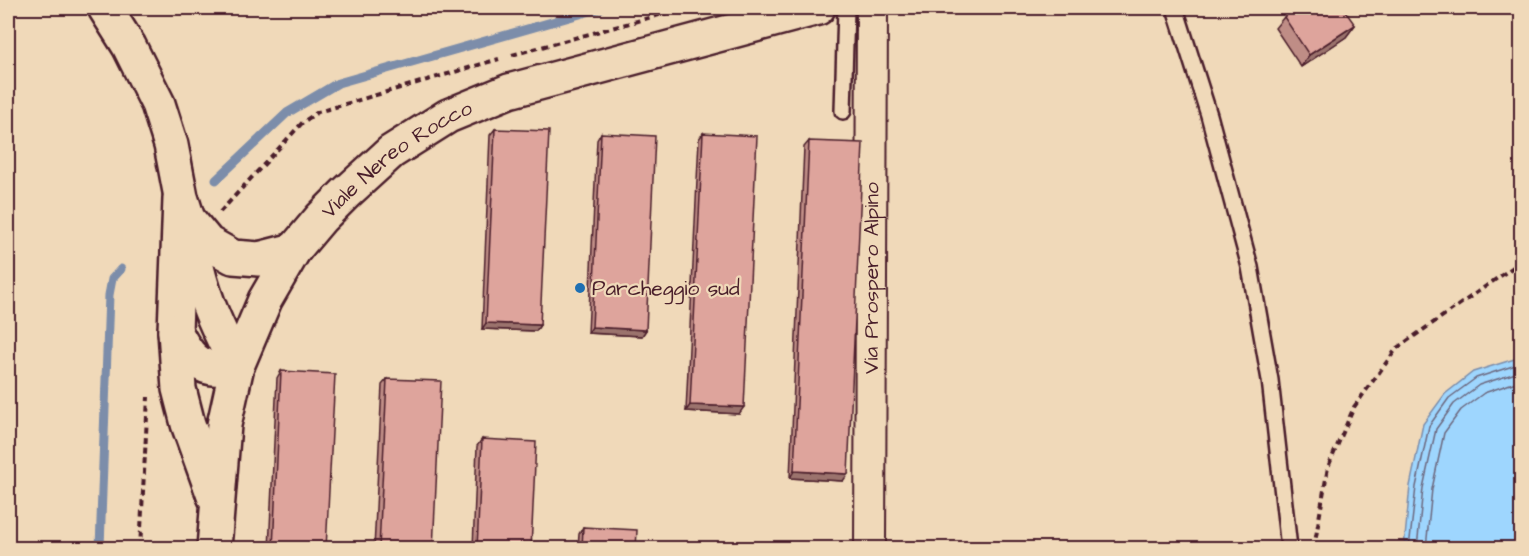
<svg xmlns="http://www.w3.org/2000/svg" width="1529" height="556" font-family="'Architects Daughter',sans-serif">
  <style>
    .water { fill: #9ed6fe; stroke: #7c8daa; stroke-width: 1.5 }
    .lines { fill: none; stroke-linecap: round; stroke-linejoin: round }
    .shore { stroke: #6c687f; stroke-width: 1.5 }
    .stream { stroke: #7c8daa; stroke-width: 9 }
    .lane-casing { stroke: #4a1f2b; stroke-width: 20 }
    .street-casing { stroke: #4a1f2b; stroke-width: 34 }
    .secondary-casing { stroke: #4a1f2b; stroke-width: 38 }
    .path { stroke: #4a1f2b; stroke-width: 4; stroke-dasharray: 6 4.5; stroke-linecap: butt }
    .lane { stroke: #f0d9b9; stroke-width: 15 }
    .street { stroke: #f0d9b9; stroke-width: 30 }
    .secondary { stroke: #f0d9b9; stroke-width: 33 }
    .wall { fill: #bf8d86; stroke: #4a1f2b; stroke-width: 1.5 }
    .shaded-wall { fill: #9b736d; stroke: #4a1f2b; stroke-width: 1.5 }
    .building { fill: #dea49c; stroke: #4a1f2b; stroke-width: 1.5 }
    .poi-dot { fill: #1f6fb2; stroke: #f0d9b9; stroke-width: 2 }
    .labels { text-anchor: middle; stroke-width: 4.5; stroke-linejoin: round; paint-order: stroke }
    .street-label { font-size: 21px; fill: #4a1f2b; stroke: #f0d9b9 }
    .poi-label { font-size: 21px; fill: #4a1f2b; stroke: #f0d9b9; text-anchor: start }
  </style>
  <rect width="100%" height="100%" fill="#f0d9b9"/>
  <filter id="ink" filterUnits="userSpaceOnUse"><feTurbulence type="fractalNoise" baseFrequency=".0167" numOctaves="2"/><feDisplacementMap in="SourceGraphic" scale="12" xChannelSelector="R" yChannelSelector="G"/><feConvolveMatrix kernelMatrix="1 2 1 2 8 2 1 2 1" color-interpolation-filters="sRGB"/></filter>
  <g filter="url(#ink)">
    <path class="water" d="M 1521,357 L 1521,548 L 1404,548 L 1410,486 L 1423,424 L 1445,394 L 1473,372 Z"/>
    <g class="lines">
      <path class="shore" d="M 1409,548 L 1416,487 L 1429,426 L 1449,398 L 1476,378 L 1522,363
        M 1417,548 L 1423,488 L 1436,429 L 1454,404 L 1479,385 L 1522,371
        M 1426,548 L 1432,489 L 1444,433 L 1461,410 L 1484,393 L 1522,380"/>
      <path class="stream" d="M 216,180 L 287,113 L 338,83 L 601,8
        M 100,548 L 109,295 L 112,279 L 121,269"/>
      <defs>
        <path id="lane" d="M 1175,8 L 1209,115 L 1250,267 L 1270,380 L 1289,548
          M 843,111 L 846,8"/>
        <g id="street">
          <path id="s1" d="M 870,548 L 872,8"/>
        </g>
        <g id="secondary">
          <path d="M 105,8 L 129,46 L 158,104 L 171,145 L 181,197 L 188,219 L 208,243 L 233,257 L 259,259 L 294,250"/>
          <path d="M 180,199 L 175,331 L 179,389 L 188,424 L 214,496"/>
          <path d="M 191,239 C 200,290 213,320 237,366"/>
          <path d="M 175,331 C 183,347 193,365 212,368 C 220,369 230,366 237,366"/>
          <path id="s2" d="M 214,548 L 224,425 L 237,366 L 265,300 L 294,250 L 321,218 L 346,193 L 391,152 L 448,116 L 509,91 L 818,8"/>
        </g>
      </defs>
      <use href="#lane" class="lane-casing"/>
      <use href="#street" class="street-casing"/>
      <use href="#secondary" class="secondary-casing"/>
      <path class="path" d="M 512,55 L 685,8
        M 220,212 L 303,122 L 318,112 L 499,59
        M 140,548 L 148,397
        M 1314,548 L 1328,467 L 1354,407 L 1397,348 L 1522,261"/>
      <use href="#lane" class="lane"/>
      <use href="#street" class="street"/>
      <use href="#secondary" class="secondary"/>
    </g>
    <path class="wall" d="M 1284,17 L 1355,25 L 1346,37 L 1301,67 L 1275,28 Z
      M 495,129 L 540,325 L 536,331 L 482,329 L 490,135 Z
      M 601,133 L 646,330 L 642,336 L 588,333 L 597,140 Z
      M 703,133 L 739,414 L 686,411 L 699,139 Z
      M 809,141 L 843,481 L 790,478 L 804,147 Z
      M 281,371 L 326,549 L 269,549 L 277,378 Z
      M 387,379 L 433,549 L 374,549 L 382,385 Z
      M 482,439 L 531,549 L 473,549 L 477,446 Z
      M 583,527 L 636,549 L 578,549 L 579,534 Z"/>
    <path class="shaded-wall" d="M 1355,25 L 1346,37 L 1301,67 L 1309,55 Z
      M 486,323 L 540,325 L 536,331 L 482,329 Z
      M 592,327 L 646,330 L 642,336 L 588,333 Z
      M 690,405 L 744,407 L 739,414 L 686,411 Z
      M 794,471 L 848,474 L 843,481 L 790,478 Z"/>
    <path class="building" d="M 1297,8 L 1343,8 L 1355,25 L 1309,55 L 1284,17 Z
      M 495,129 L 549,131 L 540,325 L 486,323 Z
      M 601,133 L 655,136 L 646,330 L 592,327 Z
      M 703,133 L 757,136 L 744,407 L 690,405 Z
      M 809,141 L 863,143 L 848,474 L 794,471 Z
      M 281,371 L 335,374 L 326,549 L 273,549 Z
      M 387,379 L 441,381 L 433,549 L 379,549 Z
      M 482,439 L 536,442 L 531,549 L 477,549 Z
      M 583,527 L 637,530 L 636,549 L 582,549 Z"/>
  </g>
  <circle class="poi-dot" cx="580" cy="288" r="6"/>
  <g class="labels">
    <g class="street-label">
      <text dy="7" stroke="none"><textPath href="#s2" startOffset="452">Viale Nereo Rocco</textPath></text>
      <text dy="7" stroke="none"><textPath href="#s1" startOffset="270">Via Prospero Alpino</textPath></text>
    </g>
    <g class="poi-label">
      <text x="592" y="295">Parcheggio sud</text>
    </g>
  </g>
  <rect width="1529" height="556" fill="none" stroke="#f0d9b9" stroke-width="30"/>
  <rect x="15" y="15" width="1499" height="526" fill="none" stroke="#4a1f2b" stroke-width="2" filter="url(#ink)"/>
</svg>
